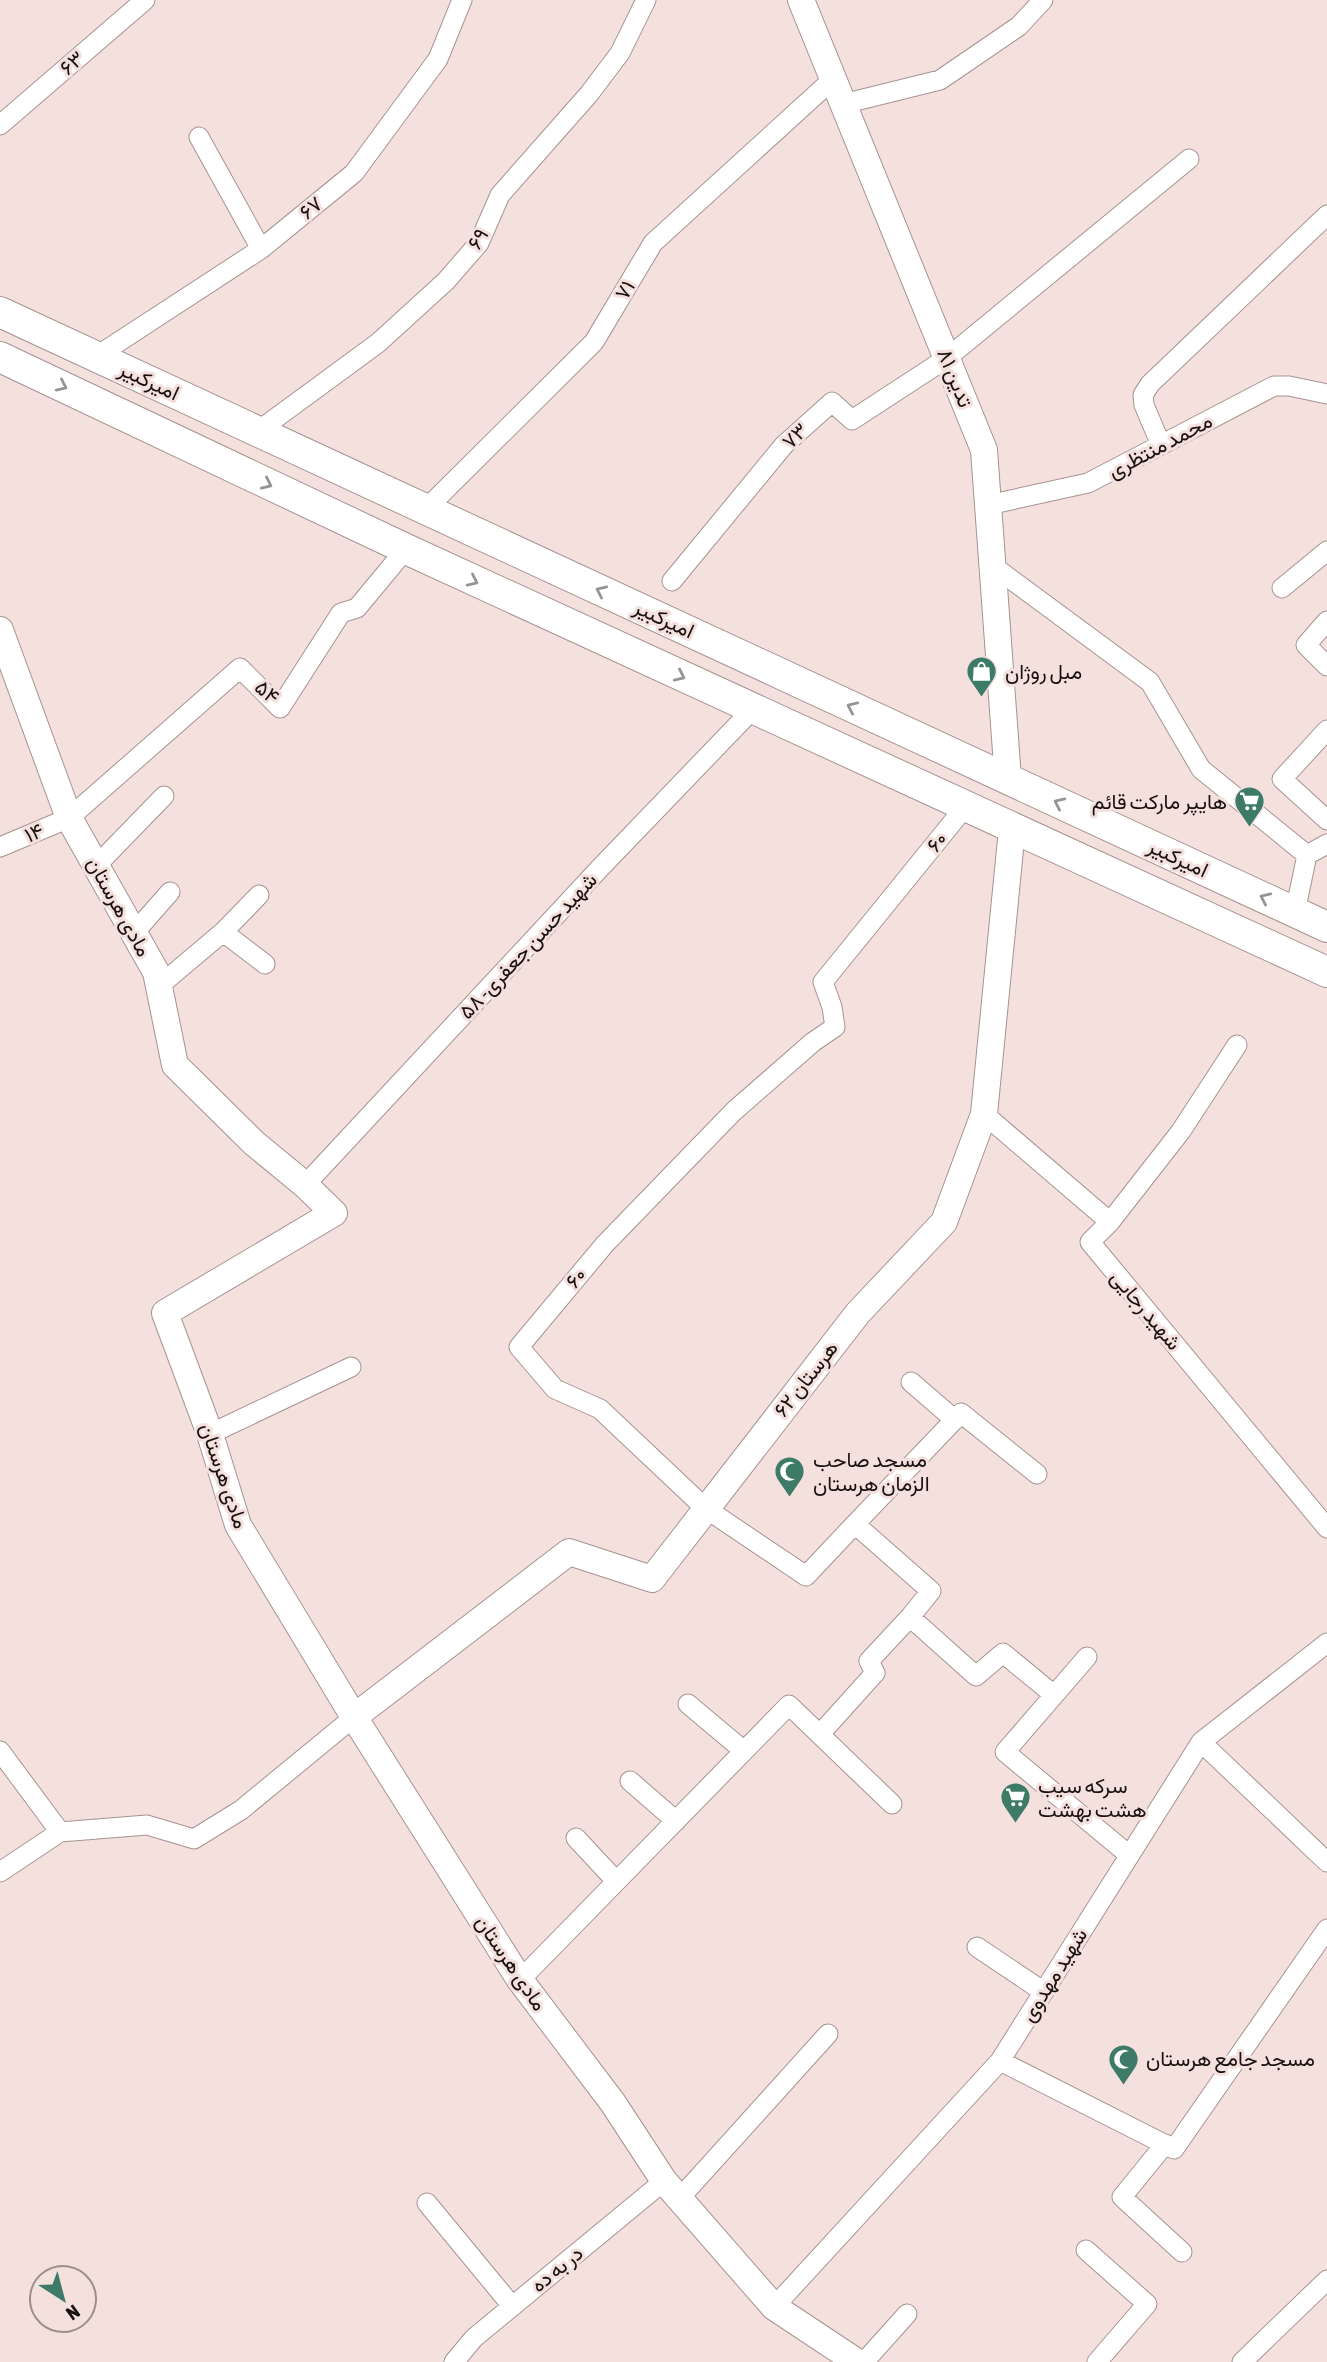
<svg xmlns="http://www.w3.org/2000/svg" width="1327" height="2362" font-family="'Asap Condensed',Vazirmatn,sans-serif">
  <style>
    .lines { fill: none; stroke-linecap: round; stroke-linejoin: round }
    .street-casing { stroke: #a69391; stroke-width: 21 }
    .secondary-casing { stroke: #a69391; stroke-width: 28 }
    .primary-casing { stroke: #a69391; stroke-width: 32 }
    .street { stroke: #fff; stroke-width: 19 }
    .secondary { stroke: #fff; stroke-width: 26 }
    .primary { stroke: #fff; stroke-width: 30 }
    .oneway { stroke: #979493 }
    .labels { text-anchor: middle; stroke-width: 6; stroke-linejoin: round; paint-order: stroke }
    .street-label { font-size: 21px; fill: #181110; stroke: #f4e1de }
    .poi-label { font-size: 21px; fill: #181110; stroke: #f4e1de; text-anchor: start }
  </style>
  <rect width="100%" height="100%" fill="#f4e1de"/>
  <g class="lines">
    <defs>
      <path id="street" d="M 843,104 L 940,80 L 1019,26 L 1043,0
        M 0,125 L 145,0
        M 199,137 L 261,249
        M 97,356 L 261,249 L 354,173 L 438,59 L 462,0
        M 258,431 L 378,343 L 446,281 L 479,243 L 500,195 L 589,94 L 620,53 L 646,0
        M 1161,445 L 1144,405 L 1143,395 L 1150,384 L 1327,215
        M 988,505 L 1088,483 L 1274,386 L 1289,386 L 1327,394
        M 426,509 L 594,342 L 653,243 L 833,79
        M 993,566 L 1150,682 L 1201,769 L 1307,855 L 1295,912
        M 672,581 L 784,445 L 832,402 L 852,420 L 947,358 L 1189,159
        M 1282,588 L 1327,551
        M 1327,621 L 1306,645 L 1327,666
        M 1327,730 L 1282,779 L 1327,820
        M 0,847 L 69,818 L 240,668 L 280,708 L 341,613 L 357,608 L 406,549
        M 1307,855 L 1327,844
        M 96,866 L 164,796
        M 223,932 L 265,964
        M 134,933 L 170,892
        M 159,986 L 223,932 L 259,895
        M 984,1114 L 1110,1222 L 1090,1242 L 1327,1528
        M 305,1185 L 600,868 L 753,709
        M 1110,1222 L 1181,1131 L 1237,1045
        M 911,1382 L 955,1420
        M 210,1434 L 351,1367
        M 855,1524 L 961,1413 L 1037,1474
        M 910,1617 L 931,1591 L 855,1524 L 806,1576 L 705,1508 L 600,1409 L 555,1389 L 519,1347 L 605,1244 L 734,1111 L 813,1042 L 835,1027 L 832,1007 L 823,982 L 965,807
        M 1087,1657 L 1005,1752 L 1129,1855
        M 688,1704 L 744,1751
        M 820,1734 L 875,1673 L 869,1661 L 910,1617 L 976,1676 L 1003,1653 L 1054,1695
        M 1201,1742 L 1327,1862
        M 0,1751 L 60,1832
        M 630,1781 L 676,1821
        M 576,1838 L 616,1881
        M 0,1872 L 60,1832 L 147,1825 L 194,1839 L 241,1810 L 354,1717
        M 977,1947 L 1044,1992
        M 520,1980 L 789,1705 L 892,1804
        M 1000,2061 L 1174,2149 L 1327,1929
        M 1165,2144 L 1122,2197 L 1182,2252
        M 679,2199 L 828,2034
        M 427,2203 L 512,2306
        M 1086,2250 L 1147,2304 L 1097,2362
        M 774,2307 L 1000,2061 L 1201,1742 L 1327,1643
        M 454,2362 L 474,2338 L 664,2181
        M 864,2362 L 907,2314
        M 1242,2362 L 1327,2280"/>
      <path id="secondary" d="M 801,0 L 984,450 L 1008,779
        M 0,630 L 69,818 L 156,972 L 175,1065 L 254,1143 L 305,1185 L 334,1213 L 165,1313 L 210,1434 L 238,1525 L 354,1717 L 520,1980 L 613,2103 L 664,2181 L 774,2307 L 857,2362
        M 354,1717 L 569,1552 L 652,1579 L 858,1313 L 944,1222 L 984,1114 L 1012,829"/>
      <path id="primary" d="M 0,312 L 1327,927
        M 0,357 L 406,549 L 1327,972"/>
    </defs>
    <use href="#street" class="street-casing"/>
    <use href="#secondary" class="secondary-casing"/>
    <use href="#primary" class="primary-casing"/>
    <use href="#street" class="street"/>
    <use href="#secondary" class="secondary"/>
    <use href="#primary" class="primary"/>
  </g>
  <defs><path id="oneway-chevron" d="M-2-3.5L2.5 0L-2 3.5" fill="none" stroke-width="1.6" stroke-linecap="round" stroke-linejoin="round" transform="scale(1.75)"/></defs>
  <g class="oneway">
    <use href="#oneway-chevron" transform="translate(62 386) rotate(25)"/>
    <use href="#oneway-chevron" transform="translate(267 484) rotate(25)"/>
    <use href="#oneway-chevron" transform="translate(473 581) rotate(25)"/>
    <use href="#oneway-chevron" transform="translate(601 591) rotate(-155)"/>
    <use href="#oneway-chevron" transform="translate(680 676) rotate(25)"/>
    <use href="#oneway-chevron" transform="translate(852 707) rotate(-155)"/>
    <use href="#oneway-chevron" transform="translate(1059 803) rotate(-155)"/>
    <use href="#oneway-chevron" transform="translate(1265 898) rotate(-155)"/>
  </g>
  <defs>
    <symbol id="shop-pin" viewBox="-11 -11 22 30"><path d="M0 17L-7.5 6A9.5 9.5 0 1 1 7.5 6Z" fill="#3d7b68" stroke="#f4e1de"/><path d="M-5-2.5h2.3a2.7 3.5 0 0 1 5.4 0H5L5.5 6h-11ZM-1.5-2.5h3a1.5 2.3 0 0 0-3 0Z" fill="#fff"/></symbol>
    <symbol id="supermarket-pin" viewBox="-11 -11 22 30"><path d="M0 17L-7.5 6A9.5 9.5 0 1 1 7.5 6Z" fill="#3d7b68" stroke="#f4e1de"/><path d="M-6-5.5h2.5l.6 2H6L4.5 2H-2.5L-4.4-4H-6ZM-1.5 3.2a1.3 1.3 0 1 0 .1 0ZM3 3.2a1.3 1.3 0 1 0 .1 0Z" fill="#fff"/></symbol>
    <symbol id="mosque-pin" viewBox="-11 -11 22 30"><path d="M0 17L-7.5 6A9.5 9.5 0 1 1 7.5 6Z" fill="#3d7b68" stroke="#f4e1de"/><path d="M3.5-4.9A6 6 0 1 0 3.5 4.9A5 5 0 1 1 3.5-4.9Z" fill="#fff"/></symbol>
  </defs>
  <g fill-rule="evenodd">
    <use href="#shop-pin" x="964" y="654" width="35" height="47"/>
    <use href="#supermarket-pin" x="1232" y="784" width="35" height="47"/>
    <use href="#mosque-pin" x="772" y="1454" width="35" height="47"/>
    <use href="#supermarket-pin" x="998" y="1780" width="35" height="47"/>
    <use href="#mosque-pin" x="1106" y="2042" width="35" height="47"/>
  </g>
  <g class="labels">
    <g class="street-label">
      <text transform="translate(72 63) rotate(-41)" y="7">۶۳</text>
      <text transform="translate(311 208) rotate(-39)" y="7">۶۷</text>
      <text transform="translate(478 239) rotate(-59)" y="7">۶۹</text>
      <text transform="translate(625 290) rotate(-59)" y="7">۷۱</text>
      <text transform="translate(955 378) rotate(68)" y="7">تدین ۸۱</text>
      <text transform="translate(149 381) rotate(25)" y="7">امیرکبیر</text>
      <text transform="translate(795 436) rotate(-44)" y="7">۷۳</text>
      <text transform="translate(1160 446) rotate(-28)" y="7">محمد منتظری</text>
      <text transform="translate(664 619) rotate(25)" y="7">امیرکبیر</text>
      <text transform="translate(267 692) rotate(40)" y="7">۵۴</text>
      <text transform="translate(34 833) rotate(-23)" y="7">۱۴</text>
      <text transform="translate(937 842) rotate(-51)" y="7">۶۰</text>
      <text transform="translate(1178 858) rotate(25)" y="7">امیرکبیر</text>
      <text transform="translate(119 907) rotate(61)" y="7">مادی هرستان</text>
      <text transform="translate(528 946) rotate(-47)" y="7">شهید حسن جعفری- ۵۸</text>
      <text transform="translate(576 1278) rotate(-50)" y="7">۶۰</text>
      <text transform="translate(1146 1310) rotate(50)" y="7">شهید رجایی</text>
      <text transform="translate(806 1379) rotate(-52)" y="7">هرستان ۶۲</text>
      <text transform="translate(224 1476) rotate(71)" y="7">مادی هرستان</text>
      <text transform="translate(511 1963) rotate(56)" y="7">مادی هرستان</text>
      <text transform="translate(1054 1975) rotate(-58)" y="7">شهید مهدوی</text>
      <text transform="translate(557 2269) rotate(-39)" y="7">در به ده</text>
    </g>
    <g class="poi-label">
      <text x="1005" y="679">مبل روژان</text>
      <text x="1227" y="809" text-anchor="end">هایپر مارکت قائم</text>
      <text x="813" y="1467">مسجد صاحب<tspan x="813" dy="24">الزمان هرستان</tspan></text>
      <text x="1038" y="1793">سرکه سیب<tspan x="1038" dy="24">هشت بهشت</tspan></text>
      <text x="1146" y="2066">مسجد جامع هرستان</text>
    </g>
  </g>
  <g transform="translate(63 2299) rotate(144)"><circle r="33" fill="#f4e1de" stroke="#9c8e8c" stroke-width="2"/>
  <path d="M0-5L12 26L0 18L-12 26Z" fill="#3d7b68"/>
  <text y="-10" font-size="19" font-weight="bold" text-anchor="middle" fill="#181110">N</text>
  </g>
</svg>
